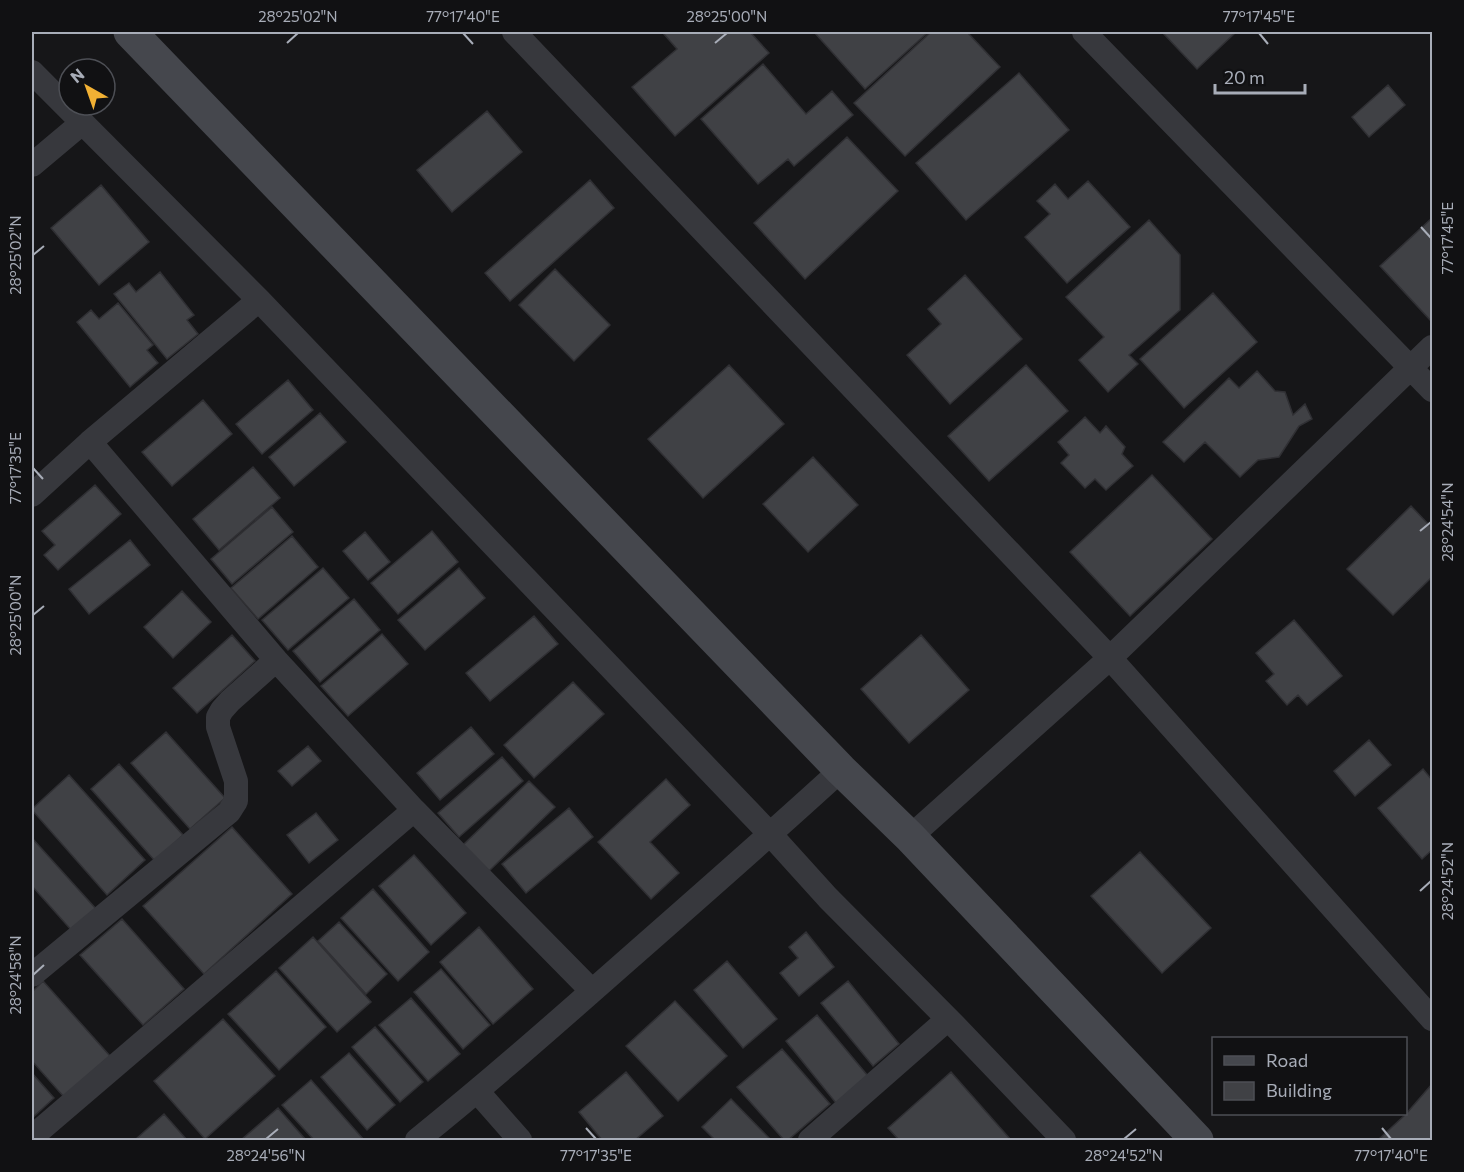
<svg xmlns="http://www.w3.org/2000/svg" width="1464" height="1172" font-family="Commissioner,sans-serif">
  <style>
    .building { fill: #404145; stroke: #303034; stroke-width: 1.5 }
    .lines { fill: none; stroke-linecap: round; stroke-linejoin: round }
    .street { stroke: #37383d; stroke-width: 24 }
    .secondary { stroke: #45474d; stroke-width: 33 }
    .ticks { fill: none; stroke: #a8adb8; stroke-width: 2 }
    .neatline { fill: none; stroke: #a8adb8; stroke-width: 2 }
    .ticks-label { font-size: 15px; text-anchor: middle; fill: #a8adb8 }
  </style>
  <rect width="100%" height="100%" fill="#161618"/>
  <path class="building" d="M 665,32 L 750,32 L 769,53 L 675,136 L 632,87 L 677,49 L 663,33 Z
    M 814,32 L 924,32 L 926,34 L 865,89 Z
    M 931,32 L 967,32 L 1000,67 L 905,156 L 854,103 Z
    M 1162,32 L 1236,32 L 1197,69 Z
    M 763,64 L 806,114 L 832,91 L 853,115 L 794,166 L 788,159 L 758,184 L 701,119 Z
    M 1019,73 L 1069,130 L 966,220 L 916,163 Z
    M 1388,85 L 1405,105 L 1369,137 L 1352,117 Z
    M 487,111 L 522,152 L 452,212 L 417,170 Z
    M 847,137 L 898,191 L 805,279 L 754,223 Z
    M 590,180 L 614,208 L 510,301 L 485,273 Z
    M 1088,181 L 1130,227 L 1067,283 L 1025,237 L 1050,214 L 1037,201 L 1055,184 L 1068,199 Z
    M 101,185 L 149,242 L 99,285 L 51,228 Z
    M 1432,218 L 1432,322 L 1380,266 Z
    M 1149,220 L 1180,255 L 1180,310 L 1129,355 L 1138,364 L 1108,392 L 1079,360 L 1104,337 L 1066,297 Z
    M 555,269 L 610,325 L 574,361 L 519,305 Z
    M 160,272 L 194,315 L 187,320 L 198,334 L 167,359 L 114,294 L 129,283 L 136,292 Z
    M 965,275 L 1022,339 L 950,404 L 907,355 L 941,324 L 928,309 Z
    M 1213,293 L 1257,342 L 1184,408 L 1140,359 Z
    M 118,303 L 153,345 L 147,350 L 158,363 L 130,387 L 77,322 L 91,310 L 99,319 Z
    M 729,365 L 784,424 L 703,498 L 648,439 Z
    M 1026,365 L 1068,411 L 989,481 L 948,436 Z
    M 1257,371 L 1275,391 L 1285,392 L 1293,415 L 1305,404 L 1312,419 L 1299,426 L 1279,457 L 1258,460 L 1240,477 L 1205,442 L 1184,462 L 1163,442 L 1229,378 L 1239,388 Z
    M 288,380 L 313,410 L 262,454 L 236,424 Z
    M 203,400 L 232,434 L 172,486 L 142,452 Z
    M 320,413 L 346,442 L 294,486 L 269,457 Z
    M 1085,417 L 1100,433 L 1106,426 L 1125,447 L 1122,454 L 1133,466 L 1106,490 L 1095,479 L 1085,488 L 1061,463 L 1069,455 L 1058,442 Z
    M 813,457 L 858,505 L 808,552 L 763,504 Z
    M 253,467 L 280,498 L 219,550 L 193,519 Z
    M 1152,475 L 1212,539 L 1130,616 L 1070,552 Z
    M 95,485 L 121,514 L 58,570 L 44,555 L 55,545 L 42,531 Z
    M 1411,506 L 1432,528 L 1432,577 L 1393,615 L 1347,569 Z
    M 272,507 L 293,532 L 232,584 L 211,559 Z
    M 432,531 L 458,562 L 398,614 L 371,583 Z
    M 365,532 L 390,562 L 368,580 L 343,551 Z
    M 292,536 L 318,567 L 258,619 L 231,588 Z
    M 130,540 L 150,565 L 89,614 L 69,589 Z
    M 323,568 L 349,598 L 288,650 L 262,620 Z
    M 459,568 L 485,598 L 425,650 L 398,620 Z
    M 182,591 L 211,622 L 173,658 L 144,627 Z
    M 354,599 L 380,630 L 320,682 L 293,651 Z
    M 534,616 L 558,644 L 490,701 L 466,673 Z
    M 1294,620 L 1342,676 L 1307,705 L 1298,695 L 1287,705 L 1266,681 L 1274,674 L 1256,653 Z
    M 382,634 L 408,664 L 348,716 L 321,686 Z
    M 232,635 L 255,661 L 197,713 L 173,688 Z
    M 921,635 L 969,690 L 909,743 L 861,689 Z
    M 573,682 L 604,714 L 534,778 L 504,745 Z
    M 471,727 L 494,754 L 440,800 L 417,773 Z
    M 166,732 L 225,798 L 190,829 L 131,763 Z
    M 1369,740 L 1391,765 L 1355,796 L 1334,771 Z
    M 308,746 L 321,761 L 292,786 L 278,771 Z
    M 502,757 L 523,781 L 459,837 L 438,813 Z
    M 119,764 L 183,835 L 155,861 L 91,789 Z
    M 1423,769 L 1432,780 L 1432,850 L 1422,859 L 1378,808 Z
    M 69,775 L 145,860 L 107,895 L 32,810 L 32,809 Z
    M 666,779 L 690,805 L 650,842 L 679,873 L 651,899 L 598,842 Z
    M 529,781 L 555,807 L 489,871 L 463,845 Z
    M 569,808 L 593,837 L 526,893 L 502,864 Z
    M 316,813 L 338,840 L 309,863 L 287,835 Z
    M 232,827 L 292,894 L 204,974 L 143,906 Z
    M 32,838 L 97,910 L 73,932 L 32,886 Z
    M 1140,852 L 1211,928 L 1162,973 L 1091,896 Z
    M 414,855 L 466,913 L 431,945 L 379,886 Z
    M 373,889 L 429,952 L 398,981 L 341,918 Z
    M 122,919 L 184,989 L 143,1025 L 80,955 Z
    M 339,922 L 387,974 L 366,994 L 318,941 Z
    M 479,927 L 533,989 L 493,1024 L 440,962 Z
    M 806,932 L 834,967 L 799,996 L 780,973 L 798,958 L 789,947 Z
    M 313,937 L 371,1002 L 337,1032 L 279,968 Z
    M 727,961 L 777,1019 L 743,1048 L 694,990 Z
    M 441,969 L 490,1025 L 463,1049 L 414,992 Z
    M 276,971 L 326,1027 L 279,1070 L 228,1014 Z
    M 43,981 L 110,1056 L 64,1097 L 32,1061 L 32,992 Z
    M 848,981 L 899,1044 L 873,1066 L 821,1003 Z
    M 411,998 L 460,1054 L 428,1081 L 379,1025 Z
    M 675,1001 L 727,1056 L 678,1101 L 626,1046 Z
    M 817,1015 L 868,1076 L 836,1103 L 786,1041 Z
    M 223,1019 L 275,1076 L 205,1139 L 154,1081 Z
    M 375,1027 L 423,1082 L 400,1102 L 352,1047 Z
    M 782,1049 L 830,1104 L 788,1140 L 784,1140 L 737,1087 Z
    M 349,1053 L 395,1105 L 367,1130 L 321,1077 Z
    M 626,1072 L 663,1116 L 635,1140 L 602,1140 L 579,1112 Z
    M 951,1072 L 1011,1140 L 899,1140 L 888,1128 Z
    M 32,1073 L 54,1098 L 32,1118 Z
    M 311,1080 L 364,1140 L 314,1140 L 282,1105 Z
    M 1432,1084 L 1432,1140 L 1378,1140 L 1406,1114 Z
    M 731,1099 L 771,1140 L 715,1140 L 702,1127 Z
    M 278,1108 L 306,1140 L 241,1140 Z
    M 164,1114 L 187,1140 L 137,1140 L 136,1139 Z"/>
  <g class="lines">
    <path class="street" d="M 514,32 L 1110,658 L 1432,1019
      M 1084,32 L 1432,390
      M 32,72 L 259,300 L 771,835 L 828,898 L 955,1026 L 1064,1140
      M 32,165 L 82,123
      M 90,442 L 276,660 L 414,810 L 592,991
      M 32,495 L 90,442 L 259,300
      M 910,837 L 1110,658 L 1432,347
      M 32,975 L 229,812 L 236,801 L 236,781 L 218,727 L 218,717 L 222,710 L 230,701 L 276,660
      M 477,1091 L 520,1140
      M 32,1137 L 414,810
      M 417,1140 C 488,1083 556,1023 624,963 C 697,899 770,835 841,770
      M 810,1140 L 948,1019"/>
    <path class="secondary" d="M 130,32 L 841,770 L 910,837 L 1197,1140"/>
  </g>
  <path class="ticks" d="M 463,33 L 473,44M 1259,33 L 1268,44M 287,43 L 298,33M 715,43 L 727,33M 1421,227 L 1431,238M 33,255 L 44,246M 33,468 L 43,479M 1420,531 L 1431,522M 33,615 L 44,606M 1420,891 L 1431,881M 33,975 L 44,965M 586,1128 L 596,1139M 1382,1128 L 1391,1139M 266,1139 L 278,1129M 1124,1139 L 1136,1129"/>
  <rect width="1464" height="1172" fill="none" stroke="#111113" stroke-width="66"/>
  <rect x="1212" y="1037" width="195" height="78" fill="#111113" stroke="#4d4f55" stroke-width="1.5"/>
  <rect x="1224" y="1056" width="30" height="9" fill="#45474d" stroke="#4d4f55" stroke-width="1.5"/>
  <text x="1266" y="1067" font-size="18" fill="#a8adb8">Road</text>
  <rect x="1224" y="1082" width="30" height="18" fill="#404145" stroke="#4d4f55" stroke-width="1.5"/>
  <text x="1266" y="1097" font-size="18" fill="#a8adb8">Building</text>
  <g transform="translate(87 87) rotate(320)"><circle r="28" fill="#111113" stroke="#4d4f55" stroke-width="1.5"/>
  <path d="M0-4.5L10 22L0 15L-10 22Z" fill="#f2b134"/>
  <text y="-9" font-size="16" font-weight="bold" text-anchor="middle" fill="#a8adb8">N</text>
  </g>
  <path d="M1215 84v9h90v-9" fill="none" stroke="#a8adb8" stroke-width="3"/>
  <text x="1224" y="84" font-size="18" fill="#a8adb8" stroke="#111113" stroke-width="4.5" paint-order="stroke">20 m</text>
  <rect x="33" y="33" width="1398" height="1106" class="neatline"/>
  <g class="ticks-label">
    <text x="298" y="22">28°25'02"N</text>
    <text x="463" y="22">77°17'40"E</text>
    <text x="727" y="22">28°25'00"N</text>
    <text x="1259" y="22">77°17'45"E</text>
    <text transform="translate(1448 238) rotate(-90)" y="5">77°17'45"E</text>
    <text transform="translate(16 255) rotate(-90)" y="5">28°25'02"N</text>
    <text transform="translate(16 468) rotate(-90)" y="5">77°17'35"E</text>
    <text transform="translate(1448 522) rotate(-90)" y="5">28°24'54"N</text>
    <text transform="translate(16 615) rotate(-90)" y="5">28°25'00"N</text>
    <text transform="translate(1448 881) rotate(-90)" y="5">28°24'52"N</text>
    <text transform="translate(16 975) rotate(-90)" y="5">28°24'58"N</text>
    <text x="266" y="1161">28°24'56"N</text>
    <text x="596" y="1161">77°17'35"E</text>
    <text x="1124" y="1161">28°24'52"N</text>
    <text x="1391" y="1161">77°17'40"E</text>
  </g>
</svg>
